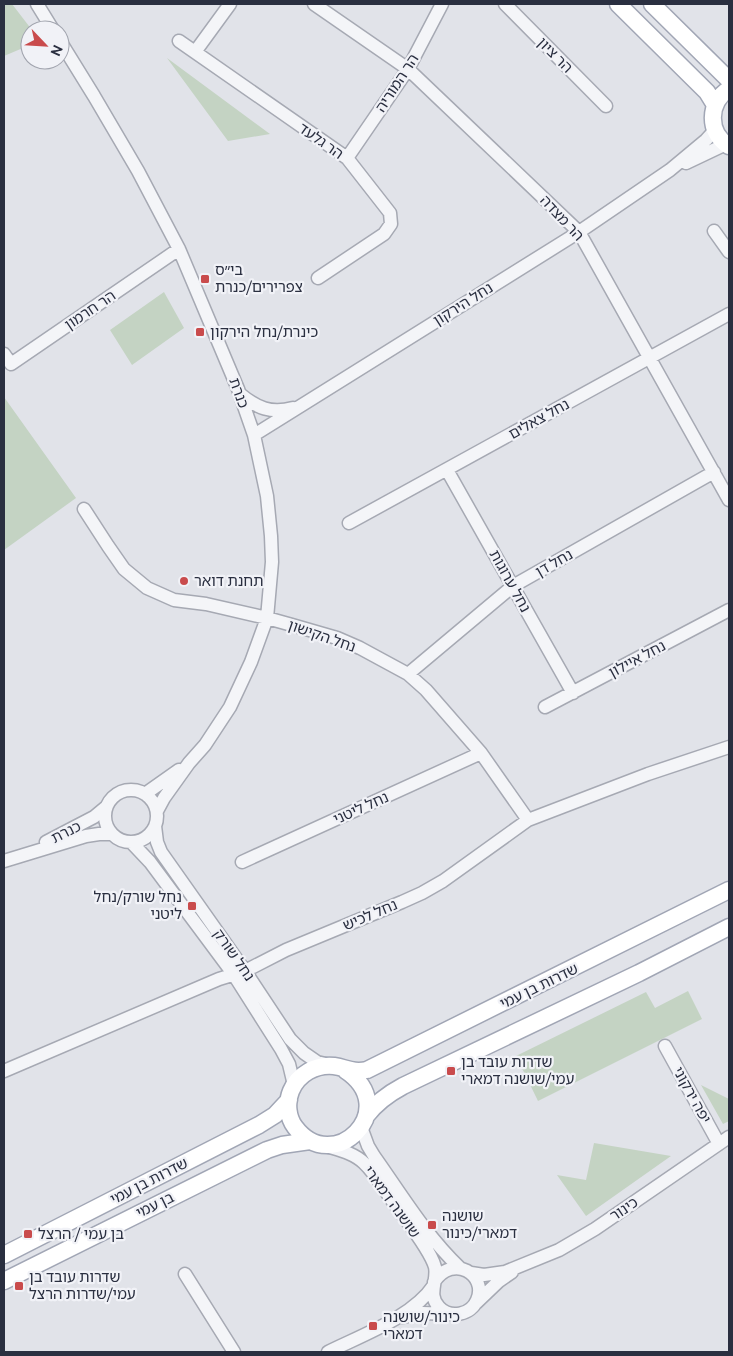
<svg xmlns="http://www.w3.org/2000/svg" width="733" height="1356" font-family="Ubuntu,'Noto Sans Hebrew',sans-serif">
  <style>
    .green { fill: #c4d3c3 }
    .lines { fill: none; stroke-linecap: round; stroke-linejoin: round }
    .minor-casing { stroke: #a6a9b3; stroke-width: 15 }
    .major-casing { stroke: #a1a6b5; stroke-width: 19 }
    .minor { stroke: #f4f5f8; stroke-width: 12 }
    .major { stroke: #fff; stroke-width: 16 }
    .poi-dot { fill: #c94b4c; stroke: #f1f2f7; stroke-width: 2 }
    .labels { text-anchor: middle; stroke-width: 4.5; stroke-linejoin: round; paint-order: stroke }
    .street-label { font-size: 15px; fill: #2a2f40; stroke: #f1f2f7 }
    .poi-label { font-size: 15px; fill: #2a2f40; stroke: #f1f2f7; text-anchor: start }
  </style>
  <rect width="100%" height="100%" fill="#e1e3e9"/>
  <path class="green" d="M 4,4 L 12,4 L 32,30 L 30,30 L 30,45 L 4,56 Z
    M 167,58 L 270,134 L 228,141 Z
    M 164,292 L 184,328 L 132,365 L 110,330 Z
    M 4,397 L 76,498 L 4,550 Z
    M 688,991 L 702,1019 L 538,1101 L 516,1056 L 646,992 L 655,1008 Z
    M 701,1085 L 729,1099 L 729,1121 L 723,1124 Z
    M 594,1143 L 671,1156 L 586,1216 L 557,1175 L 586,1180 Z"/>
  <g class="lines">
    <defs>
      <path id="minor" d="M 37,4 L 53,30
        M 314,4 L 408,69 L 579,232 L 729,500
        M 505,4 L 606,106
        M 60,41 L 94,96 L 138,171 L 179,249 L 238,389 L 254,435 L 267,496 L 271,536 L 272,562 L 267,618 L 251,662 L 230,707 L 205,745 L 189,763 L 164,798 L 157,811
        M 179,41 L 347,158 L 390,213 L 391,224 L 384,234 L 318,278
        M 195,52 L 230,4
        M 347,158 L 408,69 L 442,4
        M 686,163 L 726,144
        M 714,231 L 729,252
        M 4,354 L 11,364 L 179,249
        M 240,394 C 257,408 271,414 293,408
        M 254,435 L 579,232 L 670,170 L 706,140 L 715,130
        M 447,470 L 573,693
        M 84,509 L 108,546 L 124,569 L 147,588 L 174,600 L 206,604 L 267,618 L 292,625 L 337,638 L 360,648 L 408,674 L 426,690 L 481,753 L 528,820
        M 349,523 L 729,314
        M 408,674 L 513,586 L 714,472
        M 545,707 L 729,610
        M105 816a26 26 0 1 1 52 0a26 26 0 1 1-52 0Z
        M 145,794 L 179,770
        M 155,826 L 157,842 L 161,852 L 245,971 L 290,1039 L 304,1053 L 317,1062 L 330,1065
        M 46,842 L 94,817 L 106,807
        M 132,843 L 150,862 L 234,975 L 281,1049 L 289,1064 L 294,1085
        M 4,861 L 86,836 L 99,834 L 111,834
        M 242,862 L 481,753
        M 665,1046 L 719,1144
        M 4,1071 L 219,979 L 245,971 L 286,950 L 402,902 L 422,893 L 443,881 L 528,820 L 648,774 L 729,747
        M 361,1127 L 368,1146 L 374,1156 C 401,1194 426,1236 460,1268
        M 326,1146 C 339,1150 354,1153 364,1163 C 376,1174 384,1190 394,1203 C 405,1219 430,1249 435,1267 C 438,1281 427,1295 439,1307 C 450,1319 471,1315 477,1300 C 488,1275 453,1253 434,1282
        M 471,1273 L 484,1275 L 505,1272 L 559,1250 L 595,1229 L 729,1137
        M 185,1274 L 234,1352
        M 476,1303 L 499,1281 L 512,1272
        M 403,1317 L 423,1313 L 450,1314
        M 328,1352 C 362,1335 413,1317 434,1285"/>
      <path id="major" d="M 618,4 L 707,92 L 715,105
        M 652,4 L 729,80
        M 729,89 C 708,102 707,133 729,146
        M 345,1070 C 404,1109 333,1178 295,1127 C 288,1118 286,1103 291,1091 C 298,1074 316,1064 334,1066 C 347,1068 353,1073 367,1070 L 729,890
        M 366,1116 C 376,1103 388,1094 403,1086 L 639,973 L 729,927
        M 4,1255 L 259,1125 L 275,1115 L 289,1100
        M 4,1281 L 267,1150 L 282,1145 L 310,1141"/>
    </defs>
    <use href="#minor" class="minor-casing"/>
    <use href="#major" class="major-casing"/>
    <use href="#minor" class="minor"/>
    <use href="#major" class="major"/>
  </g>
  <g class="poi-dot">
    <rect x="200" y="274" width="10" height="10" rx="2.5"/>
    <rect x="195" y="327" width="10" height="10" rx="2.5"/>
    <circle cx="184" cy="581" r="5"/>
    <rect x="187" y="901" width="10" height="10" rx="2.5"/>
    <rect x="446" y="1066" width="10" height="10" rx="2.5"/>
    <rect x="427" y="1220" width="10" height="10" rx="2.5"/>
    <rect x="23" y="1229" width="10" height="10" rx="2.5"/>
    <rect x="14" y="1281" width="10" height="10" rx="2.5"/>
    <rect x="368" y="1321" width="10" height="10" rx="2.5"/>
  </g>
  <g class="labels">
    <g class="street-label">
      <text transform="translate(555 55) rotate(45)" y="5">הר ציון</text>
      <text transform="translate(397 83) rotate(-57)" y="5">הר המוריה</text>
      <text transform="translate(321 141) rotate(35)" y="5">הר גלעד</text>
      <text transform="translate(562 218) rotate(47)" y="5">הר מצדה</text>
      <text transform="translate(463 304) rotate(-32)" y="5">נחל הירקון</text>
      <text transform="translate(90 310) rotate(-34)" y="5">הר חרמון</text>
      <text transform="translate(239 393) rotate(70)" y="5">כנרת</text>
      <text transform="translate(539 419) rotate(-29)" y="5">נחל צאלים</text>
      <text transform="translate(554 563) rotate(-30)" y="5">נחל דן</text>
      <text transform="translate(510 581) rotate(61)" y="5">נחל ערוגות</text>
      <text transform="translate(322 636) rotate(19)" y="5">נחל הקישון</text>
      <text transform="translate(637 659) rotate(-28)" y="5">נחל איילון</text>
      <text transform="translate(361 808) rotate(-24)" y="5">נחל ליטני</text>
      <text transform="translate(66 832) rotate(-27)" y="5">כנרת</text>
      <text transform="translate(370 915) rotate(-23)" y="5">נחל לכיש</text>
      <text transform="translate(234 955) rotate(55)" y="5">נחל שורק</text>
      <text transform="translate(539 986) rotate(-26)" y="5">שדרות בן עמי</text>
      <text transform="translate(692 1095) rotate(61)" y="5">יפה ירקוני</text>
      <text transform="translate(149 1181) rotate(-27)" y="5">שדרות בן עמי</text>
      <text transform="translate(392 1202) rotate(54)" y="5">שושנה דמארי</text>
      <text transform="translate(155 1205) rotate(-26)" y="5">בן עמי</text>
      <text transform="translate(624 1209) rotate(-34)" y="5">כינור</text>
    </g>
    <g class="poi-label">
      <text x="215" y="275">בי״ס<tspan x="215" dy="17">צפרירים/כנרת</tspan></text>
      <text x="210" y="337">כינרת/נחל הירקון</text>
      <text x="194" y="586">תחנת דואר</text>
      <text x="182" y="902" text-anchor="end">נחל שורק/נחל<tspan x="182" dy="17">ליטני</tspan></text>
      <text x="461" y="1067">שדרות עובד בן<tspan x="461" dy="17">עמי/שושנה דמארי</tspan></text>
      <text x="442" y="1221">שושנה<tspan x="442" dy="17">דמארי/כינור</tspan></text>
      <text x="38" y="1239">בן עמי / הרצל</text>
      <text x="29" y="1282">שדרות עובד בן<tspan x="29" dy="17">עמי/שדרות הרצל</tspan></text>
      <text x="383" y="1322">כינור/שושנה<tspan x="383" dy="17">דמארי</tspan></text>
    </g>
  </g>
  <rect width="733" height="1356" fill="none" stroke="#2a2f40" stroke-width="10"/>
  <g transform="translate(45 45) rotate(115)"><circle r="24" fill="#f1f2f7" stroke="#a1a4ae"/>
  <path d="M0-4L9 19L0 12L-9 19Z" fill="#c94b4c"/>
  <text y="-8" font-size="14" font-weight="bold" text-anchor="middle" fill="#2a2f40">N</text>
  </g>
</svg>
